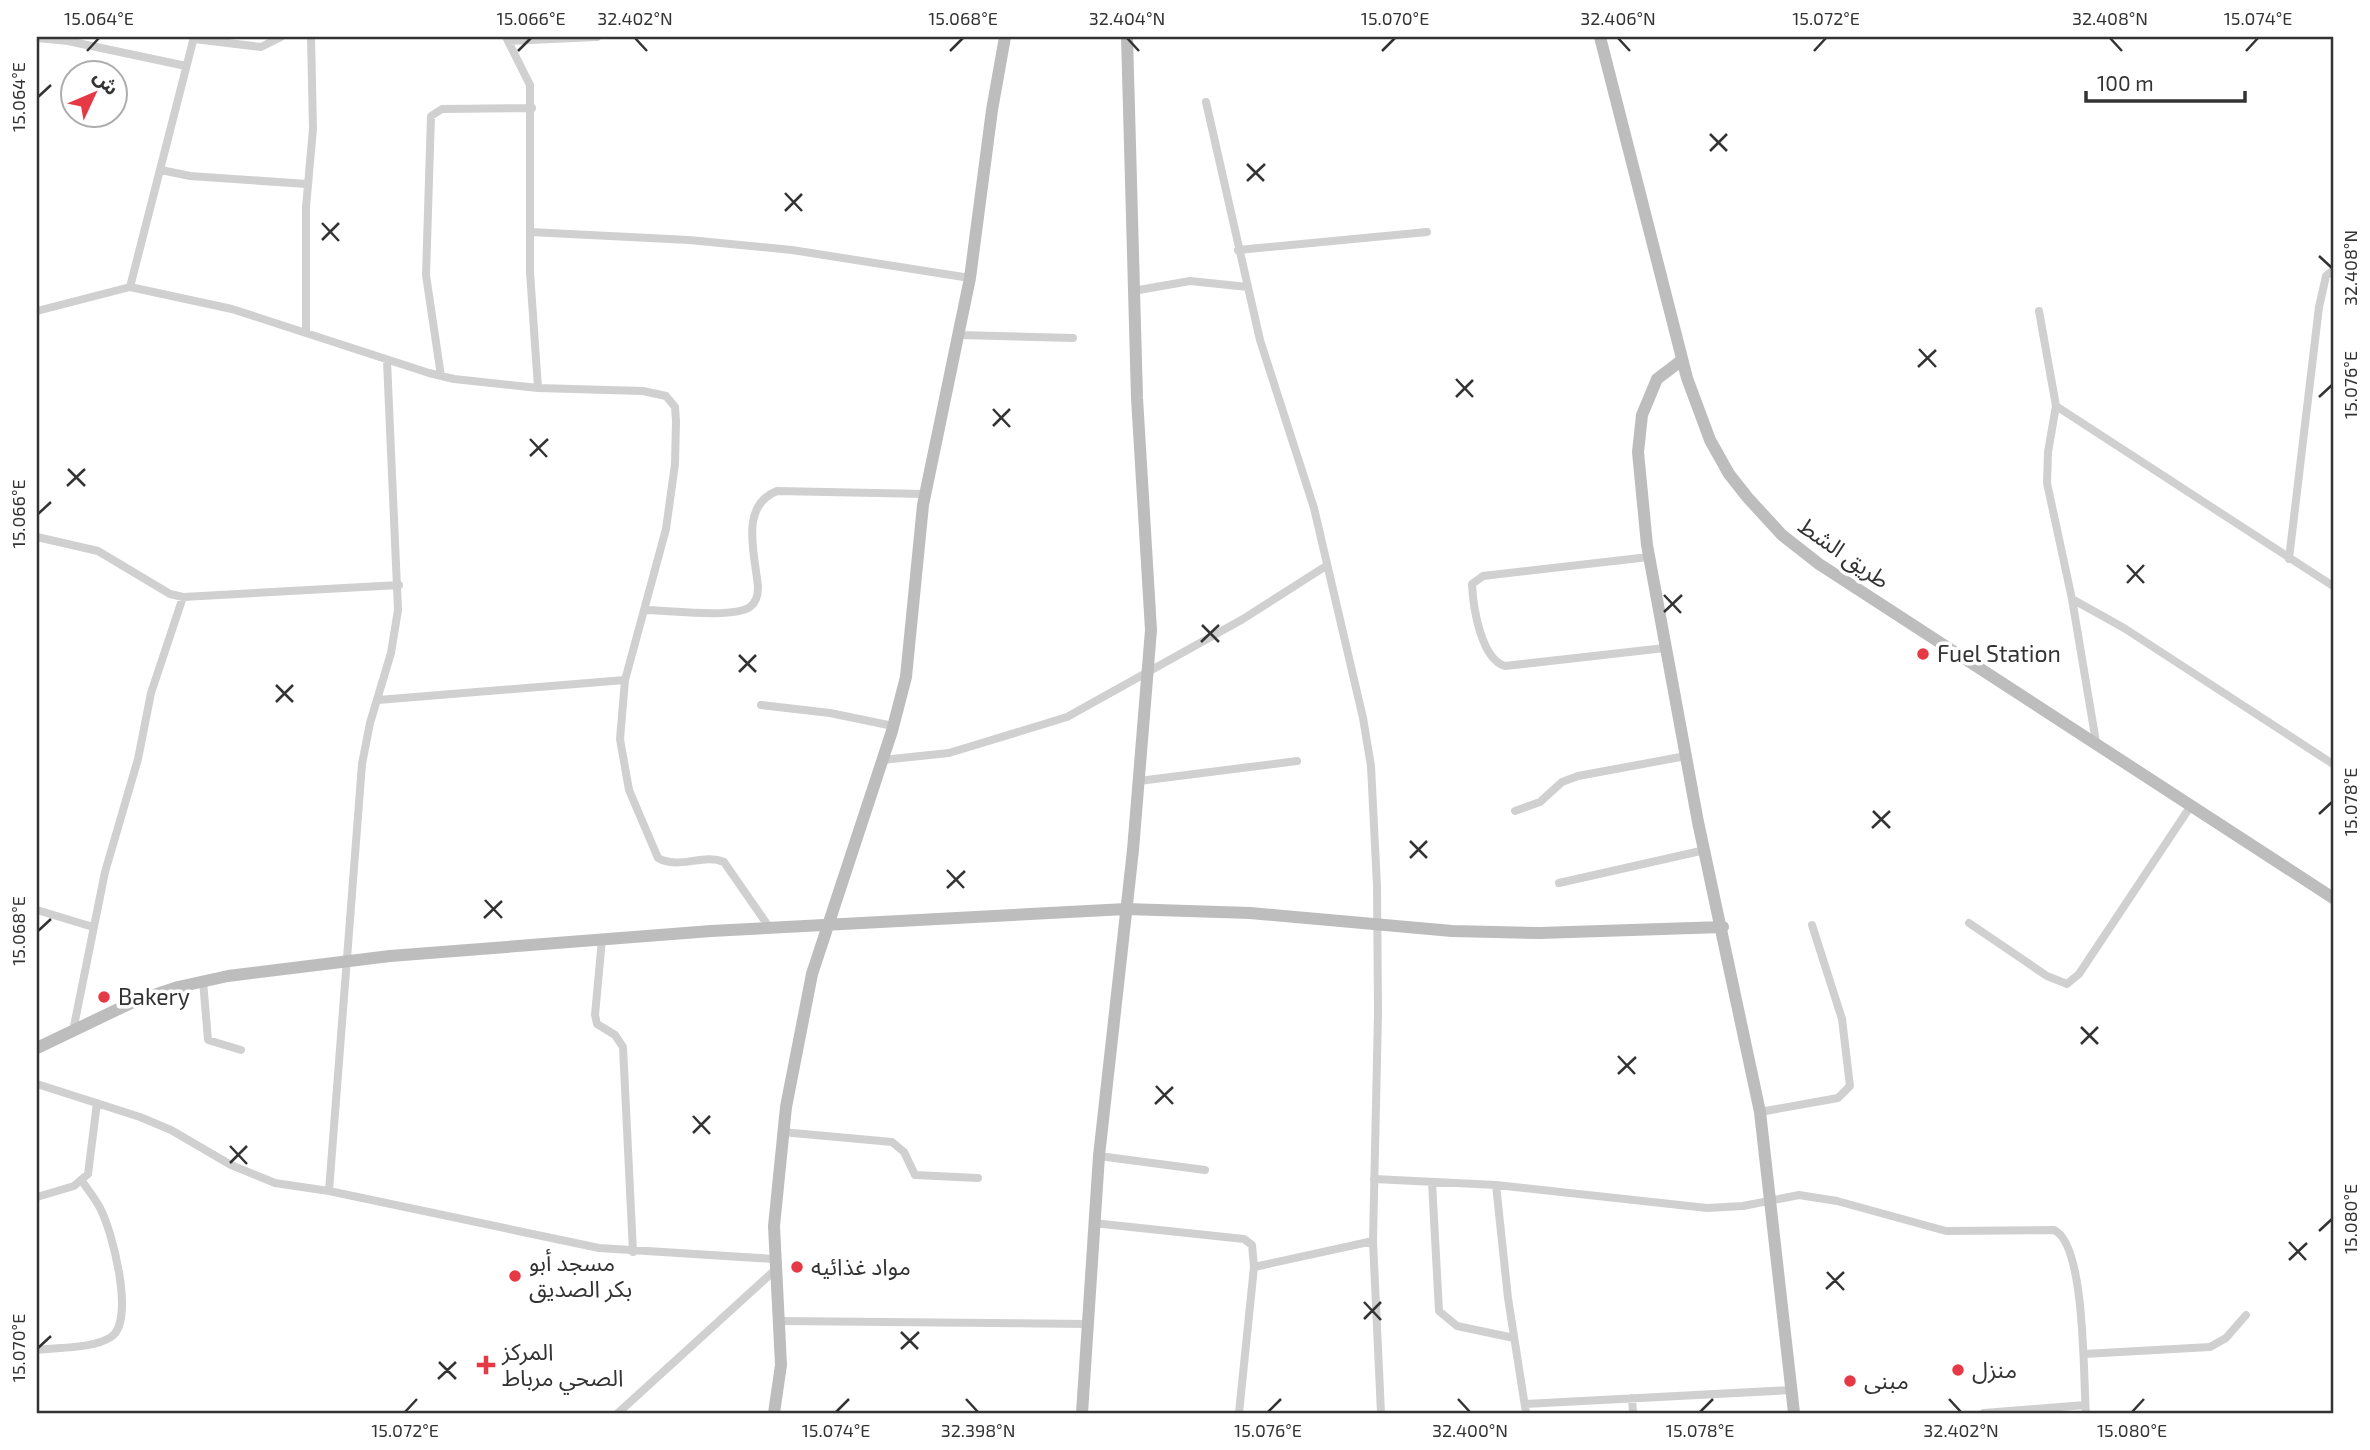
<svg xmlns="http://www.w3.org/2000/svg" width="2370" height="1450" font-family="'Exo 2','Noto Sans Arabic',sans-serif">
  <style>
    .lines { fill: none; stroke-linecap: round; stroke-linejoin: round }
    .street { stroke: #d0d0d0; stroke-width: 8 }
    .secondary { stroke: #bdbdbd; stroke-width: 12 }
    .ticks { fill: none; stroke: #333; stroke-width: 2.5 }
    .poi-dot { fill: #e63946; stroke: #fff; stroke-width: 2.5 }
    .labels { text-anchor: middle; stroke-width: 7; stroke-linejoin: round; paint-order: stroke }
    .street-label { font-size: 23px; fill: #333; stroke: #fff }
    .poi-label { font-size: 23px; fill: #333; stroke: #fff; text-anchor: start }
    .neatline { fill: none; stroke: #333; stroke-width: 2.5 }
    .ticks-label { font-size: 18px; text-anchor: middle; fill: #333 }
  </style>
  <rect width="100%" height="100%" fill="#fff"/>
  <g class="lines">
    <path class="street" d="M 506,37 L 530,85 L 530,272 L 538,388 L 643,391 L 666,396 L 675,407 L 676,421 L 675,464 L 666,529 L 625,680 L 620,739 L 629,790 L 658,858 C 679,870 703,853 724,862 L 769,927
      M 37,38 L 68,41 L 186,66
      M 194,39 L 261,47 L 281,37
      M 508,41 L 597,37
      M 1206,102 L 1260,340 L 1314,508 L 1363,718 L 1371,766 L 1377,886 L 1378,1014 L 1373,1241 L 1381,1413
      M 161,170 L 190,176 L 307,184
      M 530,232 L 689,240 L 792,250 L 970,278
      M 1238,250 L 1427,232
      M 130,287 L 194,37
      M 1133,291 L 1190,281 L 1248,287
      M 37,311 L 130,287 L 232,309 L 429,373 L 454,379 L 538,388
      M 2039,311 L 2056,406 L 2048,452 L 2047,483 L 2072,599 L 2096,742
      M 306,332 L 306,207 L 313,129 L 311,37
      M 959,335 L 1073,338
      M 441,376 L 426,275 L 431,116 L 442,109 L 532,108
      M 2056,406 L 2333,586
      M 37,537 L 98,551 L 170,594 L 183,597 L 399,585
      M 1649,557 L 1483,576 L 1472,584 C 1473,607 1481,659 1505,666 L 1665,648
      M 2289,559 L 2319,307 L 2326,276 L 2333,270
      M 2072,599 L 2124,628 L 2333,764
      M 644,610 C 667,610 732,619 750,607 C 757,602 758,594 758,587 C 755,554 739,506 777,491 L 925,494
      M 378,700 L 625,680
      M 761,705 L 830,713 L 893,726
      M 882,760 L 949,753 L 1067,717 L 1243,619 L 1326,566
      M 1139,781 L 1297,761
      M 1515,811 L 1540,802 L 1562,782 L 1578,776 L 1686,756
      M 1559,883 L 1705,850
      M 37,910 L 93,927
      M 1969,923 L 2047,976 L 2067,984 L 2079,974 L 2190,807
      M 602,939 L 595,1015 L 597,1024 L 615,1035 L 623,1047 L 633,1252
      M 203,981 L 208,1040 L 241,1050
      M 73,1031 L 105,872 L 138,759 L 151,693 L 183,597
      M 37,1084 L 140,1117 L 171,1130 L 231,1165 L 275,1183 L 329,1191 L 599,1248 L 774,1259
      M 1760,1112 L 1838,1098 L 1850,1086 L 1842,1019 L 1812,925
      M 782,1132 L 892,1142 L 904,1152 L 915,1175 L 978,1178
      M 1099,1156 L 1205,1170
      M 1374,1179 L 1496,1185 L 1707,1208 L 1743,1206 L 1799,1195 L 1837,1201 L 1946,1231 L 2054,1230 C 2086,1244 2083,1379 2086,1413
      M 1432,1182 L 1439,1311 L 1457,1326 L 1514,1338
      M 1496,1185 L 1508,1298 L 1526,1413
      M 329,1191 L 362,764 L 370,723 L 391,653 L 398,610 L 387,361
      M 37,1197 L 74,1186 L 88,1174 L 97,1103
      M 1093,1223 L 1244,1239 L 1252,1245 L 1254,1267
      M 780,1321 L 1088,1324
      M 37,1350 C 58,1347 93,1349 111,1337 C 136,1321 112,1230 100,1208 C 95,1198 88,1190 82,1181
      M 2084,1354 L 2210,1347 L 2226,1338 L 2246,1315
      M 1632,1398 L 1633,1413
      M 1525,1404 L 1792,1390
      M 618,1413 L 775,1270
      M 1239,1413 L 1254,1267 L 1373,1241
      M 1984,1413 L 2085,1405"/>
    <path class="secondary" d="M 1600,37 L 1687,378 L 1710,440 L 1729,474 L 1748,498 L 1782,535 L 1819,564 L 2333,898
      M 1682,360 L 1657,379 L 1642,415 L 1638,452 L 1647,545 L 1698,822 L 1760,1112 L 1794,1413
      M 37,1048 L 133,1002 L 178,987 L 228,976 L 390,956 L 711,931 L 1126,909 L 1250,913 L 1452,931 L 1540,933 L 1723,927
      M 774,1413 L 781,1365 L 774,1226 L 786,1107 L 812,974 L 892,731 L 906,677 L 923,505 L 970,278 L 992,110 L 1005,37
      M 1082,1413 L 1099,1156 L 1133,850 L 1151,630 L 1137,398 L 1127,37"/>
  </g>
  <path class="ticks" d="M 635,38 L 647,51M 1127,38 L 1139,51M 1618,38 L 1630,51M 2110,38 L 2122,51M 87,51 L 99,38M 518,51 L 531,38M 950,51 L 963,38M 1382,51 L 1395,38M 1814,51 L 1826,38M 2246,51 L 2258,38M 38,97 L 51,85M 1710,134 L 1727,151M 1710,151 L 1727,134M 1247,164 L 1264,181M 1247,181 L 1265,164M 785,193 L 802,211M 785,211 L 802,194M 322,223 L 339,241M 322,240 L 339,223M 2319,256 L 2332,268M 1919,349 L 1936,367M 1918,367 L 1936,350M 1456,379 L 1473,397M 1456,397 L 1473,380M 2319,397 L 2332,385M 993,409 L 1010,427M 993,426 L 1010,409M 530,439 L 547,457M 530,456 L 548,439M 68,469 L 85,486M 67,486 L 85,469M 38,514 L 51,502M 2127,565 L 2144,583M 2127,583 L 2144,565M 1664,595 L 1681,613M 1664,612 L 1682,595M 1202,625 L 1219,642M 1201,642 L 1219,625M 739,655 L 756,672M 739,672 L 756,655M 276,685 L 293,702M 276,702 L 293,685M 1873,811 L 1890,828M 2319,814 L 2332,802M 1872,828 L 1890,811M 1410,841 L 1427,858M 1410,858 L 1427,841M 947,870 L 964,888M 947,888 L 965,871M 485,900 L 502,918M 484,918 L 502,901M 38,931 L 51,919M 2081,1027 L 2098,1044M 2081,1044 L 2098,1027M 1618,1056 L 1635,1074M 1618,1074 L 1636,1057M 1156,1086 L 1173,1104M 1155,1104 L 1173,1087M 693,1116 L 710,1134M 693,1133 L 710,1116M 230,1146 L 247,1164M 230,1163 L 247,1146M 2319,1231 L 2332,1219M 2289,1242 L 2306,1260M 2289,1260 L 2307,1243M 1827,1272 L 1844,1290M 1826,1289 L 1844,1272M 1364,1302 L 1381,1320M 1364,1319 L 1381,1302M 901,1332 L 918,1349M 38,1348 L 51,1336M 901,1349 L 919,1332M 439,1362 L 456,1379M 438,1379 L 456,1362M 966,1399 L 978,1412M 1458,1399 L 1470,1412M 1949,1399 L 1961,1412M 405,1412 L 417,1399M 836,1412 L 849,1399M 1268,1412 L 1281,1399M 1700,1412 L 1713,1399M 2132,1412 L 2144,1399"/>
  <g class="poi-dot">
    <circle cx="1923" cy="654" r="7"/>
    <circle cx="104" cy="997" r="7"/>
    <circle cx="797" cy="1267" r="7"/>
    <circle cx="515" cy="1276" r="7"/>
    <path d="M482.5 1354.5h7v7h7v7h-7v7h-7v-7h-7v-7h7z"/>
    <circle cx="1958" cy="1370" r="7"/>
    <circle cx="1850" cy="1381" r="7"/>
  </g>
  <g class="labels">
    <g class="street-label">
      <text transform="translate(1844 553) rotate(35)" y="8">طريق الشط</text>
    </g>
    <g class="poi-label">
      <text x="1937" y="662">Fuel Station</text>
      <text x="118" y="1005">Bakery</text>
      <text x="529" y="1271">مسجد أبو<tspan x="529" dy="26">بكر الصديق</tspan></text>
      <text x="811" y="1275">مواد غذائيه</text>
      <text x="502" y="1360">المركز<tspan x="502" dy="26">الصحي مرباط</tspan></text>
      <text x="1972" y="1378">منزل</text>
      <text x="1864" y="1389">مبنى</text>
    </g>
  </g>
  <rect width="2370" height="1450" fill="none" stroke="#ffffff" stroke-width="77"/>
  <g transform="translate(94 94) rotate(46)"><circle r="33" fill="#ffffff" stroke="#adadad" stroke-width="2"/>
  <path d="M0-5L12 26L0 18L-12 26Z" fill="#e63946"/>
  <text y="-10" font-size="19" font-weight="bold" text-anchor="middle" fill="#333333">ش</text>
  </g>
  <path d="M2086 91v10h159v-10" fill="none" stroke="#333333" stroke-width="3.5"/>
  <text x="2097" y="91" font-size="21" fill="#333333" stroke="#ffffff" stroke-width="5" paint-order="stroke">100 m</text>
  <rect x="38" y="38" width="2294" height="1374" class="neatline"/>
  <g class="ticks-label">
    <text x="99" y="25">15.064°E</text>
    <text x="531" y="25">15.066°E</text>
    <text x="635" y="25">32.402°N</text>
    <text x="963" y="25">15.068°E</text>
    <text x="1127" y="25">32.404°N</text>
    <text x="1395" y="25">15.070°E</text>
    <text x="1618" y="25">32.406°N</text>
    <text x="1826" y="25">15.072°E</text>
    <text x="2110" y="25">32.408°N</text>
    <text x="2258" y="25">15.074°E</text>
    <text transform="translate(19 97) rotate(-90)" y="6">15.064°E</text>
    <text transform="translate(2351 268) rotate(-90)" y="6">32.408°N</text>
    <text transform="translate(2351 385) rotate(-90)" y="6">15.076°E</text>
    <text transform="translate(19 514) rotate(-90)" y="6">15.066°E</text>
    <text transform="translate(2351 802) rotate(-90)" y="6">15.078°E</text>
    <text transform="translate(19 931) rotate(-90)" y="6">15.068°E</text>
    <text transform="translate(2351 1219) rotate(-90)" y="6">15.080°E</text>
    <text transform="translate(19 1348) rotate(-90)" y="6">15.070°E</text>
    <text x="405" y="1437">15.072°E</text>
    <text x="836" y="1437">15.074°E</text>
    <text x="978" y="1437">32.398°N</text>
    <text x="1268" y="1437">15.076°E</text>
    <text x="1470" y="1437">32.400°N</text>
    <text x="1700" y="1437">15.078°E</text>
    <text x="1961" y="1437">32.402°N</text>
    <text x="2132" y="1437">15.080°E</text>
  </g>
</svg>
